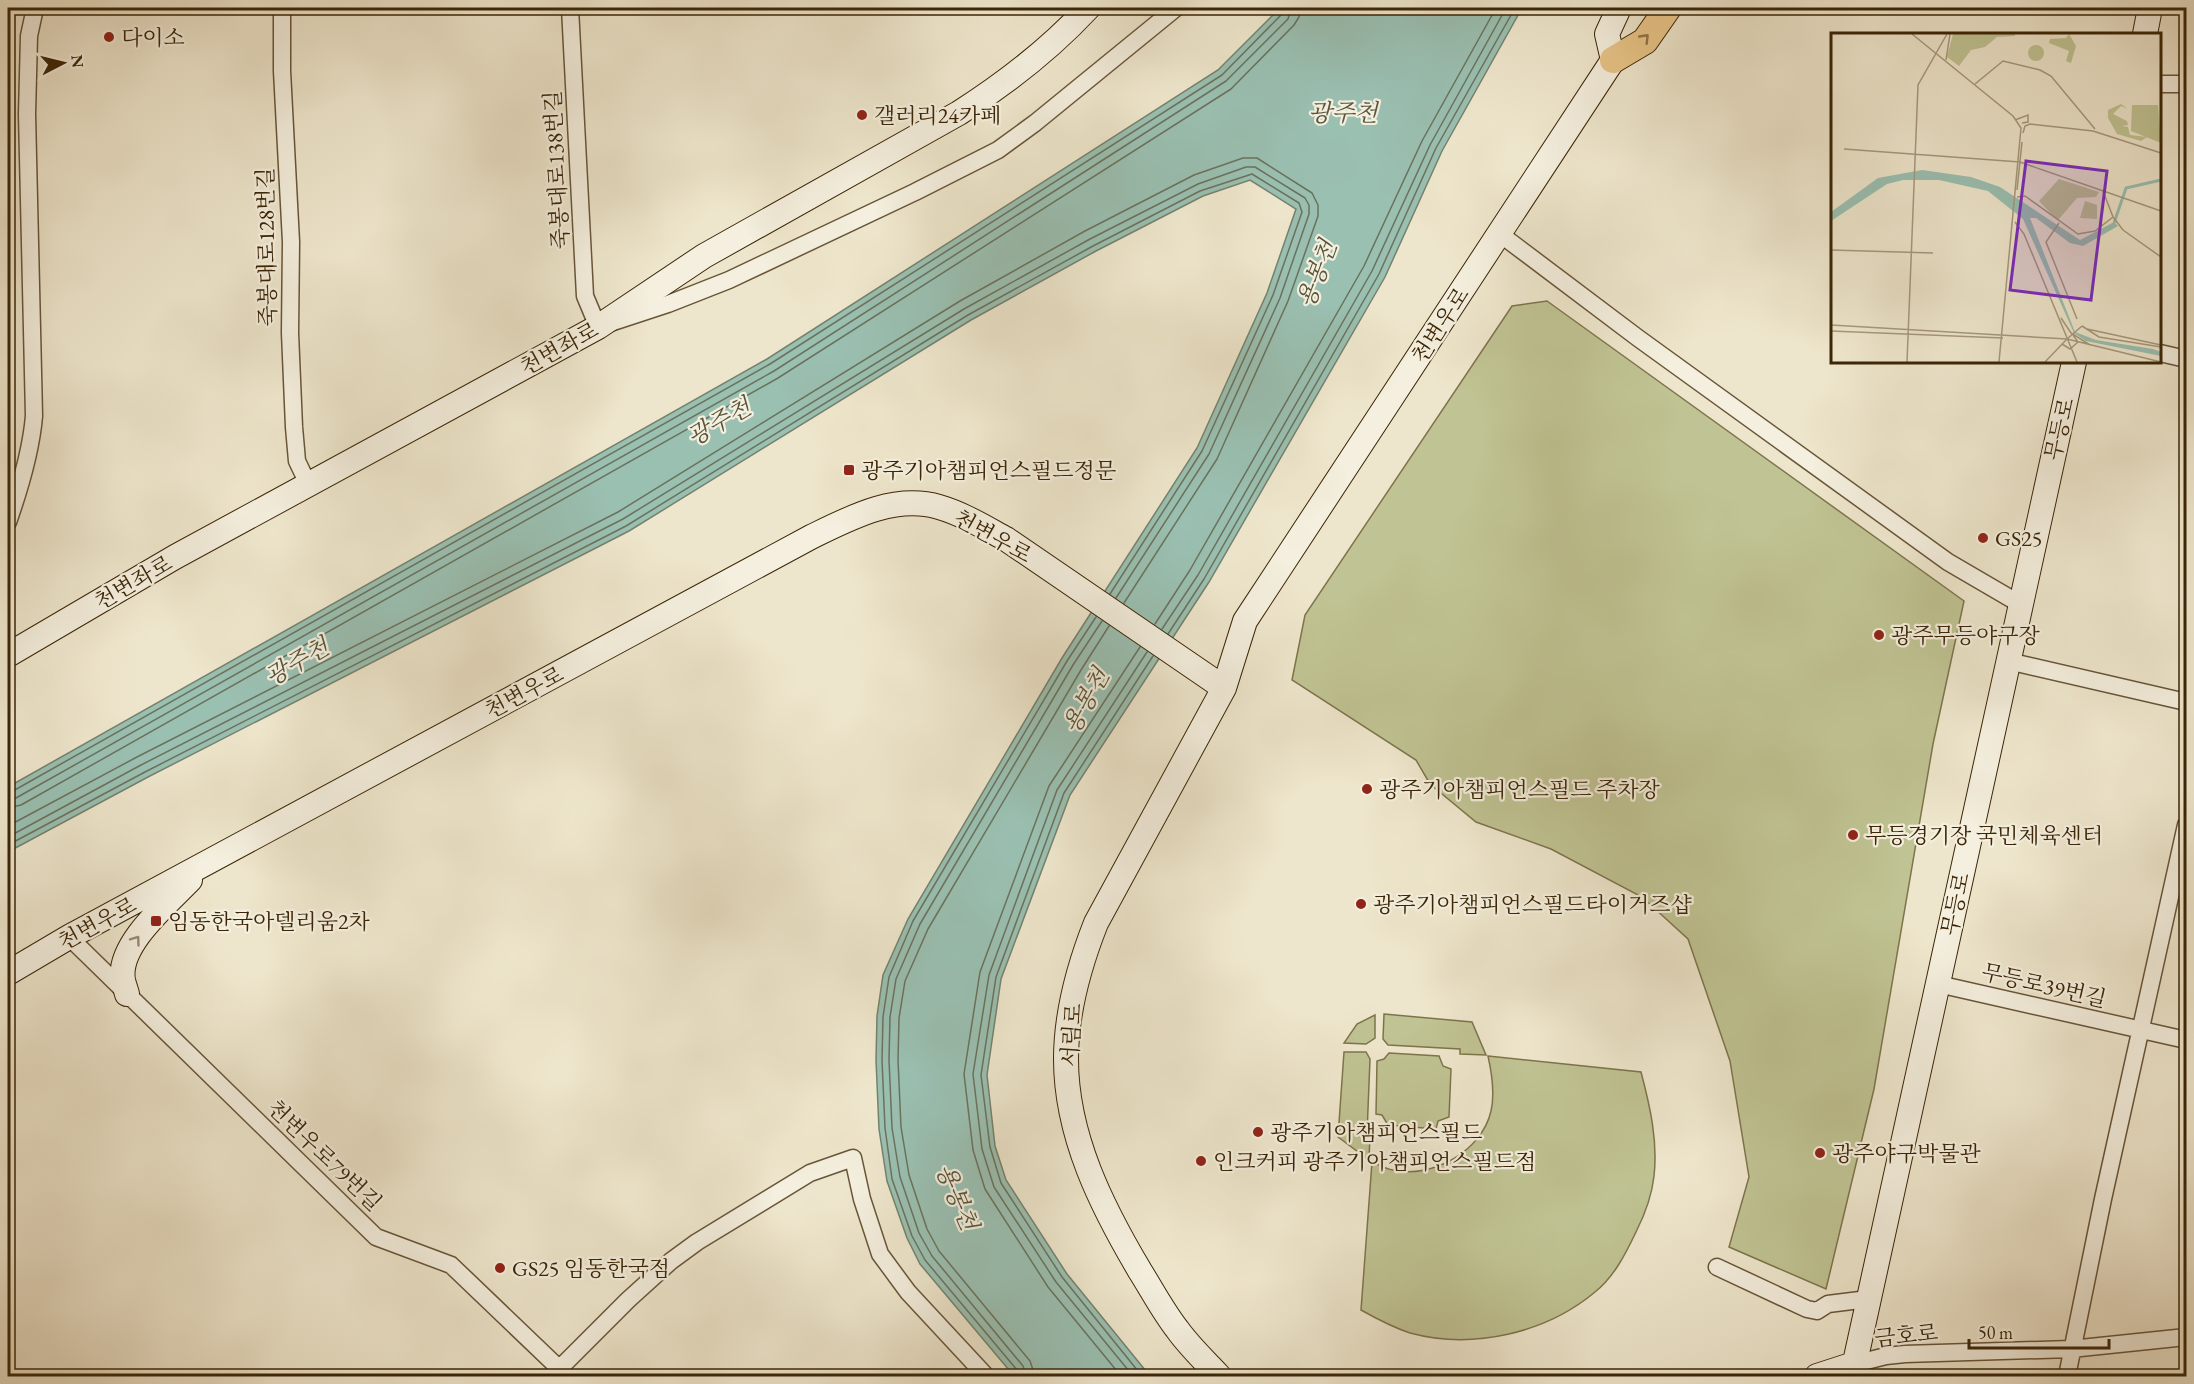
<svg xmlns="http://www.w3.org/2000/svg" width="2194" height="1384" font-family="'EB Garamond','Noto Serif KR',serif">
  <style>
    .green { fill: #c0c393; stroke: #7e744c; stroke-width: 1.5 }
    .water { fill: #9ac0b2; stroke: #74826d; stroke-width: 1.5 }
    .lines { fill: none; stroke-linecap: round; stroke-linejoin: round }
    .shore { stroke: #6a725c; stroke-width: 1.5 }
    .street-casing { stroke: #685538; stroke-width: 19 }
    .secondary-casing { stroke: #3b2506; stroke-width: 26 }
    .primary-casing { stroke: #3b2506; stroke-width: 28 }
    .street { stroke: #f4efde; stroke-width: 16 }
    .secondary { stroke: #f4efde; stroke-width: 24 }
    .primary { stroke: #e7c386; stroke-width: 26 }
    .oneway { stroke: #917446 }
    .oneway2 { stroke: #988a72 }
    .poi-dot { fill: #8f2418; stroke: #f4efde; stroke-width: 2 }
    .labels { text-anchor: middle; stroke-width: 4.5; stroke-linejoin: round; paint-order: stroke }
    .poi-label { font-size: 22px; fill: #3b2506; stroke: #f4efde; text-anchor: start }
    .street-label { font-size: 22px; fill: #3b2506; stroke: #f4efde }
    .water-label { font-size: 24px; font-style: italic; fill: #58543a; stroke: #f4efde }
    .inset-river { fill: none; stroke: #9ac0b2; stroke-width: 3 }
    .inset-road { fill: none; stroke: #a6997d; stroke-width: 1.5 }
    .view { fill: #7b2cbf; fill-opacity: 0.15; stroke: #7b2cbf; stroke-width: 3 }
    .inset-edge { fill: none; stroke: #3b2506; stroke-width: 3 }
  </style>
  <rect width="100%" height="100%" fill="#eee6cc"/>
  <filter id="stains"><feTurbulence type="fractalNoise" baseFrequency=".00333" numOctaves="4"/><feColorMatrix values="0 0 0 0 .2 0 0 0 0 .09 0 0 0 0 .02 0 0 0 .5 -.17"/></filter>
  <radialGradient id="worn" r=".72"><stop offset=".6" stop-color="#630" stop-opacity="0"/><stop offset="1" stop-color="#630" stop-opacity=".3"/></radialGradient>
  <path class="green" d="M 1547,301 L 1964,601 L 1933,744 L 1874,1089 L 1826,1289 L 1729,1247 L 1749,1177 L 1730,1061 L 1688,939 L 1642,897 L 1551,849 L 1476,822 L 1430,784 L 1416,760 L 1292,680 L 1305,615 L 1512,306 Z
    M 1384,1014 L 1472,1022 L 1486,1055 L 1460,1054 L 1460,1049 L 1388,1045 L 1383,1039 Z
    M 1375,1015 L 1375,1038 L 1366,1044 L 1344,1043 L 1357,1024 Z
    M 1344,1052 L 1366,1052 L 1370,1059 L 1367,1134 L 1370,1135 L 1369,1160 L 1338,1137 Z
    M 1389,1053 L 1439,1056 L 1443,1066 L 1451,1069 L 1449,1117 L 1438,1121 L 1436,1129 L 1388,1125 L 1382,1115 L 1376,1114 L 1377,1061 L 1384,1059 Z
    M 1488,1056 L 1641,1072 C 1650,1106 1658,1141 1654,1176 C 1652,1195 1645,1214 1636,1232 C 1626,1253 1614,1277 1595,1292 C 1546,1333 1473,1350 1410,1333 C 1392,1327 1377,1319 1361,1310 L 1372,1162 C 1379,1165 1386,1169 1393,1170 C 1432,1179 1482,1151 1491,1111 C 1495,1094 1492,1074 1488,1056 Z"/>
  <path class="water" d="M 1280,8 L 1522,8 L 1442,151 L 1385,277 L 1209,582 L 1070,795 L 1001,979 L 987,1075 L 995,1146 L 1006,1180 L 1067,1274 L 1150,1376 L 1014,1376 L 920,1264 L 907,1238 L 887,1181 L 879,1129 L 876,1060 L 877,1016 L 883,975 L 908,919 L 1062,658 L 1197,448 L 1267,293 L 1296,209 L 1250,180 L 1203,196 L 1096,251 L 971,320 L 629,531 L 148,777 L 8,852 L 8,787 L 767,359 L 1218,70 Z"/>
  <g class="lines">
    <path class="shore" d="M 1155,624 L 1190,570 L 1364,266 L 1422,141 L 1496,8
      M 1162,629 L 1198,575 L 1372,271 L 1430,145 L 1506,8
      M 1168,634 L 1204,579 L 1379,274 L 1436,148 L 1515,8
      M 8,792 L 13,791 L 770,364 L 1222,75 L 1282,14 L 1284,8
      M 8,799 L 16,798 L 774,371 L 1226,81 L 1288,19 L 1291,8
      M 8,808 L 21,805 L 778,378 L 1231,89 L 1294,25 L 1299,17 L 1300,8
      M 8,826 L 137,757 L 618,512 L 960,301 L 1085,231 L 1194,175 L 1243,158 L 1257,158 L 1312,193 L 1318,205 L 1318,216 L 1288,301 L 1217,459 L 1124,603
      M 8,837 L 141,765 L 623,519 L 964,309 L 1090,239 L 1198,184 L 1246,167 L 1255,167 L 1305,198 L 1309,205 L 1309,214 L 1280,298 L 1209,454 L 1116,598
      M 8,845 L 145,772 L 626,526 L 968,315 L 1093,246 L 1200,191 L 1252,174 L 1299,203 L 1302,212 L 1273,295 L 1202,451 L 1110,594
      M 1018,1376 L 1017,1370 L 925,1260 L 912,1236 L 892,1179 L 885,1128 L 882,1060 L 883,1017 L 889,977 L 913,921 L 1067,661 L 1096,617
      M 1026,1376 L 1023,1366 L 932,1256 L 919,1233 L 900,1177 L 892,1128 L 889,1060 L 890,1017 L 896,979 L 920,924 L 1073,665 L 1102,621
      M 1035,1376 L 1030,1361 L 939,1251 L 927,1229 L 909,1175 L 901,1127 L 898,1060 L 899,1018 L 905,981 L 928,929 L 1081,670 L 1109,626
      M 1121,1376 L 1048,1287 L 985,1189 L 973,1150 L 964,1074 L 980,972 L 1049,786 L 1140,647
      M 1133,1376 L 1056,1282 L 994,1187 L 982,1149 L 973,1074 L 989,975 L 1057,790 L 1147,652
      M 1142,1376 L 1062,1277 L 1001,1183 L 990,1147 L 981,1075 L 996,977 L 1064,793 L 1153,656"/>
    <defs>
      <path id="street" d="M 282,8 L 282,71 L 291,242 L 290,333 L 294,427 L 297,461 L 308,484
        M 570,8 L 585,296 L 598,327 L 668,304 L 729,280 L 915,192 L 998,150 L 1035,123 L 1176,8
        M 2160,84 L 2186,84
        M 1500,234 L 1638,338 L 1948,562 L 2020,604
        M 2160,353 L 2186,359
        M 8,522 C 20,488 31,452 34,416 L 27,114 L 29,36 L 35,8
        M 2008,661 L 2186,702
        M 69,937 L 376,1237 L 451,1265 L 567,1376
        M 1938,984 L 2186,1040
        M 1717,1267 L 1807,1309 L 1817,1311 L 1828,1304 L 1868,1299
        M 1854,1364 L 1886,1356 L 1905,1354 L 2071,1349 L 2186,1337
        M 560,1368 L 628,1300 L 671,1261 L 697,1242 L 810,1173 L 853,1158 L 862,1199 L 880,1254 L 908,1292 L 986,1376
        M 2067,1376 L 2103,1199 L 2186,825"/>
      <path id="secondary" d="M 2145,34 L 2150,8
        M 8,655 L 175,557 L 598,327 L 704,256 L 959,113 C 1006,83 1050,49 1088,8
        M 8,973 L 69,937 L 811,537 C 850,518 894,494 939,507 C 963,514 984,527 1006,539 L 1224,688
        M 127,994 C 126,990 124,985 123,980 C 117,945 167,904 190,880
        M 1219,1376 C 1205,1361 1189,1346 1177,1329 C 1163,1311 1152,1290 1140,1271 C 1102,1207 1066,1136 1066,1059 C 1066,1012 1079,966 1096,923 L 1224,688 L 1245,621 L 1613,60 L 1607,34 L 1619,8
        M 1817,1376 L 1854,1364
        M 1852,1376 L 2074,362"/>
      <path id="primary" d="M 1613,60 L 1645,41 L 1668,8"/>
    </defs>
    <use href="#street" class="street-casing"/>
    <use href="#secondary" class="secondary-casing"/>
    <use href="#primary" class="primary-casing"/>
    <use href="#street" class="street"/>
    <use href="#secondary" class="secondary"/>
    <use href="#primary" class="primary"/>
  </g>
  <defs><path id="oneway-chevron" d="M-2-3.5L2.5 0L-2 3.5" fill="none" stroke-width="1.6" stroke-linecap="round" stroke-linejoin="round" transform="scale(1.5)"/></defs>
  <use class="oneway" href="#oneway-chevron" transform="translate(1645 38) rotate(-46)"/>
  <use class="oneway2" href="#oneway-chevron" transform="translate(136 940) rotate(-54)"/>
  <g class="poi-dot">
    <circle cx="109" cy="37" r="6"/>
    <circle cx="862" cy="115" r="6"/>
    <rect x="843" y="464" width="12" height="12" rx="3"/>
    <circle cx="1983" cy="538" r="6"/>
    <circle cx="1879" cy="635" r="6"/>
    <circle cx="1367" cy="789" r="6"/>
    <circle cx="1853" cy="835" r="6"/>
    <circle cx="1361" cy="904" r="6"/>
    <rect x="150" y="915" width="12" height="12" rx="3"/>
    <circle cx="1258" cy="1132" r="6"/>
    <circle cx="1820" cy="1153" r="6"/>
    <circle cx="1201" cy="1161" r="6"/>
    <circle cx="500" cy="1268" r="6"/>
  </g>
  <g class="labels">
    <g class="poi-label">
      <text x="121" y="45">다이소</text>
      <text x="874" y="123">갤러리24카페</text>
      <text x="861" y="478">광주기아챔피언스필드정문</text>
      <text x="1995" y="546">GS25</text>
      <text x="1891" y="643">광주무등야구장</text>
      <text x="1379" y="797">광주기아챔피언스필드 주차장</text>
      <text x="1865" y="843">무등경기장 국민체육센터</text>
      <text x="1373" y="912">광주기아챔피언스필드타이거즈샵</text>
      <text x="168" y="929">임동한국아델리움2차</text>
      <text x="1270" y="1140">광주기아챔피언스필드</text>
      <text x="1832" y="1161">광주야구박물관</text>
      <text x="1213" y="1169">인크커피 광주기아챔피언스필드점</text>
      <text x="512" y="1276">GS25 임동한국점</text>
    </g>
    <g class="street-label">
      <text transform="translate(556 170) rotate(-93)" y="8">죽봉대로138번길</text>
      <text transform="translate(266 247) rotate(-91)" y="8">죽봉대로128번길</text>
      <text transform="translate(1440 325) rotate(-57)" y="8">천변우로</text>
      <text transform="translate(559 348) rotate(-29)" y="8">천변좌로</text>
      <text transform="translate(2059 429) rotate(-77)" y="8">무등로</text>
      <text transform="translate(993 536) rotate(29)" y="8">천변우로</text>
      <text transform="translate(133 582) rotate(-30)" y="8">천변좌로</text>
      <text transform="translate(524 692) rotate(-28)" y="8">천변우로</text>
      <text transform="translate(1955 904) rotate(-78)" y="8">무등로</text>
      <text transform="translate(97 923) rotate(-29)" y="8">천변우로</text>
      <text transform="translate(2044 985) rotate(13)" y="8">무등로39번길</text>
      <text transform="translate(1071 1035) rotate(-86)" y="8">서림로</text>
      <text transform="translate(325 1155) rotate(44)" y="8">천변우로79번길</text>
      <text transform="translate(1906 1335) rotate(-6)" y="8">금호로</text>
    </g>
    <g class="water-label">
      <text x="1343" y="121">광주천</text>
      <text transform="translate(1317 274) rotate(-69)" y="8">용봉천</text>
      <text transform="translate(719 422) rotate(-30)" y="8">광주천</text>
      <text transform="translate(297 662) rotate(-30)" y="8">광주천</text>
      <text transform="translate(1086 701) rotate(-61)" y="8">용봉천</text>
      <text transform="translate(957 1197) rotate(67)" y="8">용봉천</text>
    </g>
  </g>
  <g transform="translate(1831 33)">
    <rect width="330" height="330" fill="#eee6cc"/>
    <path d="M 122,1 L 184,1 L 184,3 L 166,4 L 154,14 L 140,17 L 128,33 L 116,24 ZM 238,1 L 245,13 L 240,30 L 235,28 L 238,18 L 218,10 L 219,6 L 235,5 ZM197 20a8 8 0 1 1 16 0a8 8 0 1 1-16 0ZM 290,71 L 297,76 L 290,73 L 282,81 L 296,88 L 297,92 L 291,93 L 297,94 L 299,102 L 316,104 L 310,108 L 286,101 L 277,85 L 277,77 ZM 301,72 L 327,72 L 330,110 L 300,98 ZM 228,146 L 256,155 L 268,159 L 265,164 L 246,165 L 228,186 L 224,185 L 208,168 ZM 254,168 L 266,172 L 266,186 L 249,185 Z" fill="#c0c393"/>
    <path d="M 91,137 L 140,144 L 169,154 L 249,207 L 283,189 L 287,193 L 252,213 L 239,210 L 205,185 L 199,185 L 244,299 L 265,307 L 322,316 L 330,319 L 330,323 L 255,308 L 243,300 L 192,186 L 157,158 L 108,147 L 72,147 L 56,151 L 0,188 L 0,179 L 47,145 Z" fill="#9ac0b2"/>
    <path class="inset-river" d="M 283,190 L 295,155 L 330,147"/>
    <path class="inset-road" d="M 81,1 L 182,83 L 190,95 L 168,329M 115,27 L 119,1M 144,51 L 172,28 L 209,37 L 220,43 L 264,96M 184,87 L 197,82 L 197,89 L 191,90M 192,100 L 194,93 L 199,91 L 262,98 L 330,120M 13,116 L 189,129 L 330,178M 186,157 L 191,109M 272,158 L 282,184 L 292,197 L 330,224M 186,164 L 194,163 L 247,201 L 264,198 L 282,184M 184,189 L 193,201 L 246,329M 228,190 L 215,209 L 246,286M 0,217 L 102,220M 230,285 L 240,300 L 259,312M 0,292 L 236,306 L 251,293M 251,293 L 268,304 L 330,314M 256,296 L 330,312M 0,298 L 172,305M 236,306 L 330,329M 231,311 L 239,316 L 247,309 L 242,302M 76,329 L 87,52 L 116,1M 214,329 L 236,306"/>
    <path class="view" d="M 195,128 L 276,138 L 260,267 L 179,257 Z"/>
    <rect width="330" height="330" class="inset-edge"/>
  </g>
  <rect width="2194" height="1384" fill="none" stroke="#eee6cc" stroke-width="30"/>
  <rect x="9" y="9" width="2176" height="1366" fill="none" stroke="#3b2506" stroke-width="3"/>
  <rect x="15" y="15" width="2164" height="1354" fill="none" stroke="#3b2506" stroke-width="1.5"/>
  <g transform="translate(63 63) rotate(83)" stroke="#f4efde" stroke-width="4.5" paint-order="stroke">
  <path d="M0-4.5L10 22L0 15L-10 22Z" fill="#3b2506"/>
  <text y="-9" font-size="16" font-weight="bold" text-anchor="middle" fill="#3b2506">N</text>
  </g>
  <path d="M1969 1339v9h140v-9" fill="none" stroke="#3b2506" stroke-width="3"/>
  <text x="1978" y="1339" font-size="18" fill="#3b2506" stroke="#f4efde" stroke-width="4.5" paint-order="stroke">50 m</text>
  <rect width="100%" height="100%" filter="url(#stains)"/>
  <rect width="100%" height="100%" fill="url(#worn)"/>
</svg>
